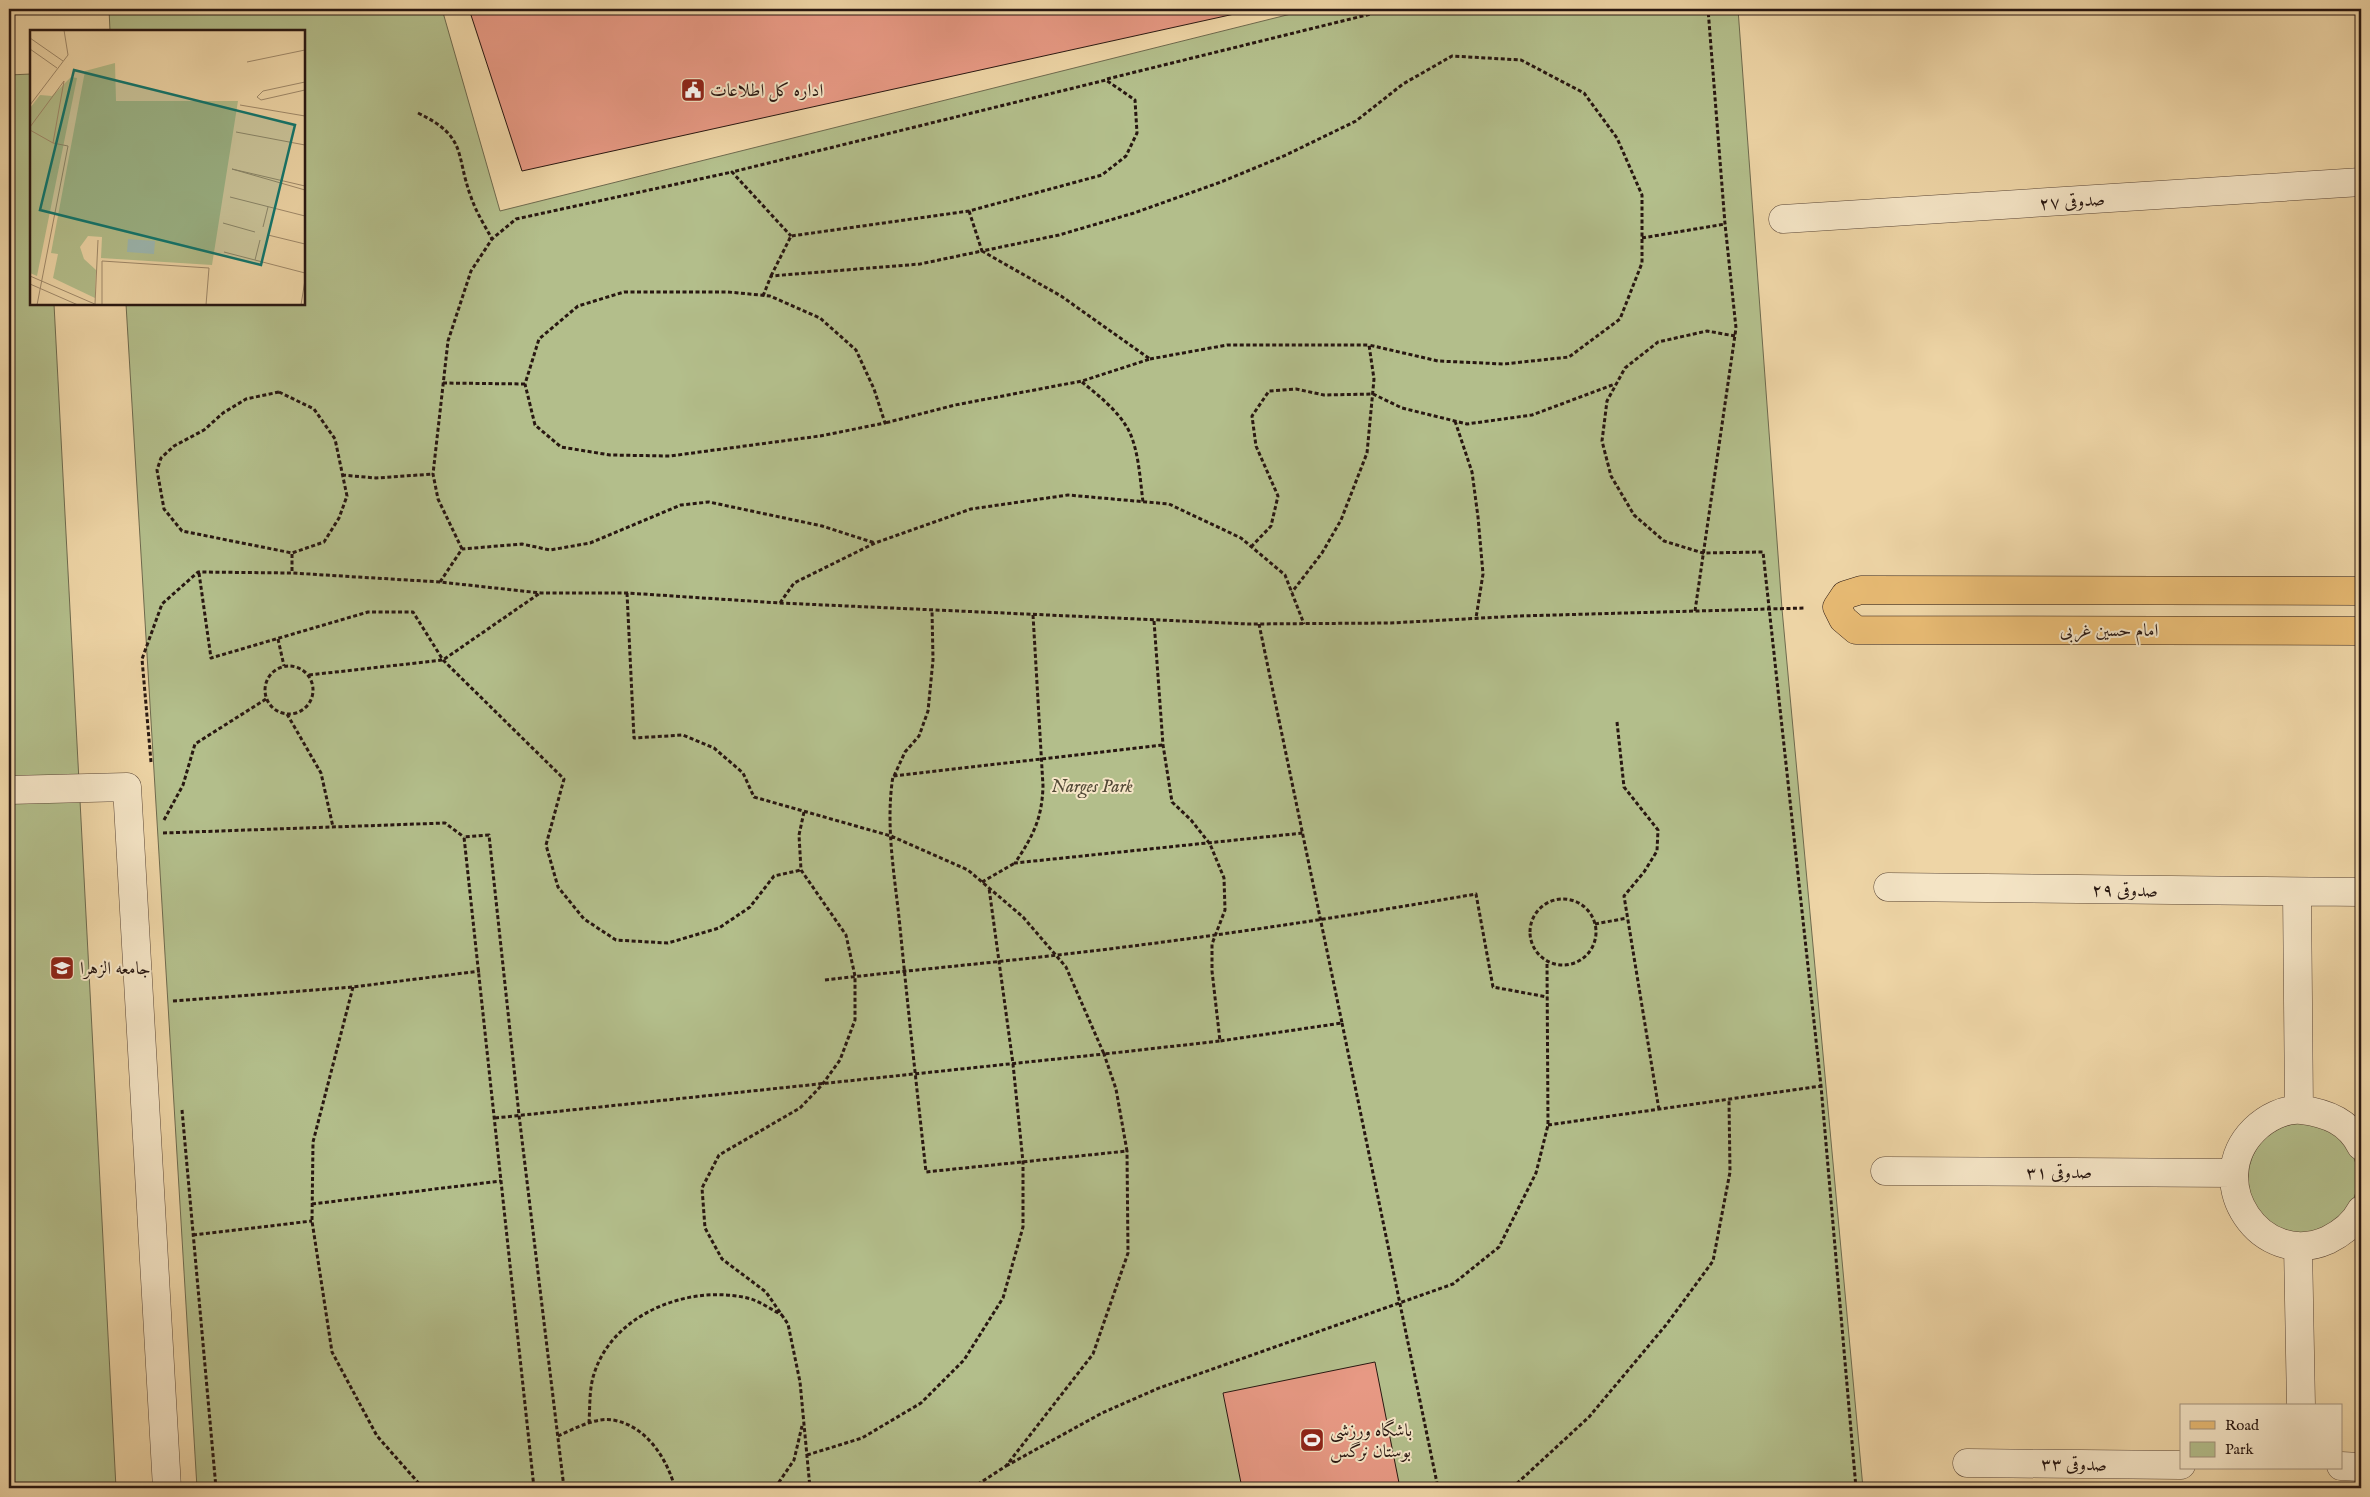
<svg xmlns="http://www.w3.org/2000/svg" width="2370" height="1497" font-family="'IM FELL English',Amiri,serif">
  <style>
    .green { fill: #b3be8b; stroke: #6e6a4e }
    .building { fill: #e79984; stroke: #281711 }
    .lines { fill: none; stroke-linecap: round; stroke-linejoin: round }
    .minor-casing { stroke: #5a4636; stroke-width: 29 }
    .major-casing { stroke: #281711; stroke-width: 29 }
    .path { stroke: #281711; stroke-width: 3; stroke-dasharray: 4 2.5; stroke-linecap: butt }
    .minor { stroke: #f4e4c5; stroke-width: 28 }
    .major { stroke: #e7ba73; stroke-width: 28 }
    .labels { text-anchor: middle; stroke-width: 4; stroke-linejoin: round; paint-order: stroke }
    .poi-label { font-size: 18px; fill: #281711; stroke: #f4e4c5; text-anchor: start }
    .street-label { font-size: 18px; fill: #281711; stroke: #f4e4c5 }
    .park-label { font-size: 18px; font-style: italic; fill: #524936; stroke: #f4e4c5 }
    .inset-road { fill: none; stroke: #9f896a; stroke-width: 1 }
    .view { fill: #0f766e; fill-opacity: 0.15; stroke: #0f766e; stroke-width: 2.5 }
    .inset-edge { fill: none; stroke: #281711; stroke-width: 2.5 }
  </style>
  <rect width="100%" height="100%" fill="#eed5a6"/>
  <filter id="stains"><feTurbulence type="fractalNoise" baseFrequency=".004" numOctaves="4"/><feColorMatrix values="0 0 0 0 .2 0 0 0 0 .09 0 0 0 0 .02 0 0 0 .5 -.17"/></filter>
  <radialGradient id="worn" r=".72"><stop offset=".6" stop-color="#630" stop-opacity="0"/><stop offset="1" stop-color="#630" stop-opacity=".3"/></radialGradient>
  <path class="green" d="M 109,9 L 442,9 L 500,211 L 1311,9 L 1738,9 L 1782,609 L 1863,1488 L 197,1488 L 126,304 L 304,304 L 304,31 L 110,31 Z
    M 31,74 L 31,304 L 54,304 L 116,1488 L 9,1488 L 9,75 Z
    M2248 1178a55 55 0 1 1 110 0a55 55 0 1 1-110 0Z"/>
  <path class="building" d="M 469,9 L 1257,9 L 522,171 Z
    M 1375,1362 L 1400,1488 L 1242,1488 L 1223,1393 Z"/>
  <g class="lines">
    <defs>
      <path id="minor" d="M 1783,219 L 2361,182
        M 9,790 L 127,787 L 167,1488
        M 1888,887 L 2361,892
        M 2297,892 L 2299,1109
        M 2361,1146 C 2349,1122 2327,1113 2302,1110 C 2285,1108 2266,1118 2254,1130 C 2202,1182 2261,1270 2328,1240 C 2342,1233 2354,1224 2361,1210
        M 1885,1171 L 2233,1173
        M 2298,1246 L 2301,1406
        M 1967,1463 L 2181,1465
        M 2341,1466 L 2361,1467"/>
      <path id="major" d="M 2361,591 L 1861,590 L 1845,595 L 1837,607 L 1843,619 L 1856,630 L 2361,631"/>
    </defs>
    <use href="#minor" class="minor-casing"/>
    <use href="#major" class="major-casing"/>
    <path class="path" d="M 1107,79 L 1391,9
      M 418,113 C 468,137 455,154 471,197 C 476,212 485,226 492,239
      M 969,211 L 982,251 L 1059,235 L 1134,213 L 1221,182 L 1286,155 L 1356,121 L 1403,84 L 1452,56 L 1521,60 L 1584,93 L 1617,138 L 1642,195 L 1642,263 L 1620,319 L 1569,357 L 1504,364 L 1438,361 L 1369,345
      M 1642,238 L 1725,224
      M 771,276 L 791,236 L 969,211 L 1102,175 L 1126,156 L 1137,133 L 1135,100 L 1106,80 L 732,172 L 791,236
      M 624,292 L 728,292 L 770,296 L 820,318 L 856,350 L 874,389 L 885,423 L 820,436 L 670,456 L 610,455 L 561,447 L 535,425 L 525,384 L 539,339 L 578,306 Z
      M 763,296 L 771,276 L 920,264 L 982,251 L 1061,296 L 1150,359 L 1082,381 L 955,405 L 885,423
      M 1735,336 L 1707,331 L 1658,342 L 1625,368 L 1607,401 L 1602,441 L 1611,476 L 1634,515 L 1664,541 L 1703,553 L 1763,552 L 1821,1086 L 1856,1488
      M 1150,359 L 1227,345 L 1369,345 L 1374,379 L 1367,453 L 1341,520 L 1322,553 L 1292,592
      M 1082,382 C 1099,396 1120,412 1130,433 C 1139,454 1140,479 1143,502
      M 443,383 L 525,384
      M 279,392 L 314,409 L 335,439 L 347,496 L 339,518 L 324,542 L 292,553 L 182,531 L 164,509 L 157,470 L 161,458 L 174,446 L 204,430 L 223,413 L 246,399 Z
      M 1455,421 L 1472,472 L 1478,517 L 1483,574 L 1476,618
      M 342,475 L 376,478 L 433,474
      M 1251,547 L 1271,526 L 1278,496 L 1256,446 L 1252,416 L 1269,391 L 1296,389 L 1324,395 L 1373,394 L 1402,408 L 1467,424 L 1532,415 L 1615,384
      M 462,549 L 438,499 L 433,474 L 448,341 L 471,271 L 492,239 L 516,219 L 732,172
      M 292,554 L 292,573
      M 199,573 L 211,658 L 368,612 L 413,612 L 443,660 L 564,779 L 546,845 L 558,887 L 584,919 L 616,940 L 668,943 L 719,928 L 750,907 L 774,876 L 801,870
      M 440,582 L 462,549 L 522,544 L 550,550 L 590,543 L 681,505 L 709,502 L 822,526 L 875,543
      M 627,593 L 634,738 L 683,735 L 714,748 L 743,773 L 754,797 L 891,836 L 968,870 L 1023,917 L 1066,967 L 1104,1054 L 1220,1041
      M 780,603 L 794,583 L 875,543 L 971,509 L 1068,495 L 1169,504 L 1241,538 L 1285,575 L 1304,624
      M 1695,611 L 1736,328 L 1725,224 L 1708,9
      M 1033,615 L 1043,786 C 1042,819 1033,836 1015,863 L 1303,833
      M 1154,621 L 1163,745 L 1172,802 L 1191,820 L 1210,844 L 1224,878 L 1225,910 L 1212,944 L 1212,971 L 1220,1041 L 1342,1023 L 1259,624
      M 278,639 L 284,666
      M265 690a24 24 0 1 1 48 0a24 24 0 1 1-48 0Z
      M 309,675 L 443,660 L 540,593
      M 287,714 L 321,773 L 333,827
      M 1617,722 L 1624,787 L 1658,830 L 1657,851 L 1644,872 L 1624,896 L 1659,1110
      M 151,762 L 142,659 L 162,604 L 198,572 L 292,573 L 440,582 L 541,593 L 627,593 L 780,603 L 1249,624 L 1391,623 L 1519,616 L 1804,608
      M 894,776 L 905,752 L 919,736 L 928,711 L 933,660 L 932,610
      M 804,812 L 799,835 L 801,870 L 846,935 L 855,976 L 855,1020 L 840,1060 L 822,1085 L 800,1108 L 719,1155 L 702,1188 L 705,1228 L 722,1259 L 766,1292 L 788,1324 L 800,1382 L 810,1488
      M 164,820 L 183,785 L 195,744 L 266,699
      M 163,833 L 445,823 L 464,837
      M 982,882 L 1015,863
      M1530 932a33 33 0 1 1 66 0a33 33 0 1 1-66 0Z
      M 1595,924 L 1627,918
      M 825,980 C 902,971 980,964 1058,955 C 1198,939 1337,918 1476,894 L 1493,987 L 1547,997
      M 353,987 L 313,1142 L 312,1221 L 332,1352 L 377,1436 L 423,1488
      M 173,1001 L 353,987 L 480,971
      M 1342,1023 L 1438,1488
      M 182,1110 L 216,1488
      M 495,1118 L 1104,1054 L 1116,1089 L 1127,1151 L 926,1172 C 917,1090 908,1009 900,927 C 895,877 885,826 893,776 L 1163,745
      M 1548,1125 L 1821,1086
      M 312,1204 L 501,1181
      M 193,1235 L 312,1221
      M 589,1423 C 590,1408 589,1389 594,1374 C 613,1312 693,1283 751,1299 C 761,1302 772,1310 782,1315
      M 558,1436 C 574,1429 595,1417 613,1420 C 647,1426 667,1459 675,1488
      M 807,1455 L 862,1438 L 921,1403 L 964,1360 L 1003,1298 L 1023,1227 L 1023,1162 L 1013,1064 L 989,888
      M 1006,1466 L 1102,1413 L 1159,1388 L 1453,1284 L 1499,1247 L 1536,1173 L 1548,1125 L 1547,962
      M 411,1488 L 421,1487
      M 534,1488 L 464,837 L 489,835 L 519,1115 L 564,1488
      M 775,1488 L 794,1460 L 802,1426
      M 972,1488 L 1006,1466 L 1093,1354 L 1128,1253 L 1127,1151
      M 1512,1488 L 1589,1417 L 1666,1325 L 1713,1261 L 1730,1172 L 1729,1100"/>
    <use href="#minor" class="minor"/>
    <use href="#major" class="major"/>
  </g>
  <defs>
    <symbol id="civic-square" viewBox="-11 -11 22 22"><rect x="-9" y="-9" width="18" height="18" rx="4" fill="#8f2418" stroke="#f4e4c5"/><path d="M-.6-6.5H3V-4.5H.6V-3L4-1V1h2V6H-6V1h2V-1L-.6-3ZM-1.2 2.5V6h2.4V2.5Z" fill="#fff"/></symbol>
    <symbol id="university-square" viewBox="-11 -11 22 22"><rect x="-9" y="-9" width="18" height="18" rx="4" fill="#8f2418" stroke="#f4e4c5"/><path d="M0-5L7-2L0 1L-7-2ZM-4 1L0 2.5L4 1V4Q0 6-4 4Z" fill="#fff"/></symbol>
    <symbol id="stadium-square" viewBox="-11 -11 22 22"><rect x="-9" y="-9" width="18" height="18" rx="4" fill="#8f2418" stroke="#f4e4c5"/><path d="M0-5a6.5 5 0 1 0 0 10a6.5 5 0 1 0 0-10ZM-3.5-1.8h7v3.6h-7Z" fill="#fff"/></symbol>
  </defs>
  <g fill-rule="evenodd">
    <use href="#civic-square" x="679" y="76" width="28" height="28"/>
    <use href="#university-square" x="48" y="954" width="28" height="28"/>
    <use href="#stadium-square" x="1298" y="1426" width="28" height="28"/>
  </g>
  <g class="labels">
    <g class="poi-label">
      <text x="710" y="96">اداره کل اطلاعات</text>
      <text x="80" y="974">جامعه الزهرا</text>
      <text x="1330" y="1436">باشگاه ورزشی<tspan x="1330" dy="21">بوستان نرگس</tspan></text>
    </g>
    <g class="street-label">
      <text transform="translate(2072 201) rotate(-4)" y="6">صدوقی ۲۷</text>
      <text x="2109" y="636">امام حسین غربی</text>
      <text transform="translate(2125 890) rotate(1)" y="6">صدوقی ۲۹</text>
      <text x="2059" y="1178">صدوقی ۳۱</text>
      <text transform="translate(2074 1464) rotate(1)" y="6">صدوقی ۳۳</text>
    </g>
    <g class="park-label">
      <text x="1092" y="792">Narges Park</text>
    </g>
  </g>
  <g transform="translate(30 30)">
    <rect width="275" height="275" fill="#eed5a6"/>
    <path d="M 85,33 L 86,71 L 208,71 L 182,235 L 71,228 L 72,207 L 58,206 L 50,217 L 54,229 L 66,240 L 65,268 L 23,248 L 28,224 L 21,223 L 55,41 ZM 41,47 L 47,48 L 7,246 L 0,243 L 0,78 L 10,65 L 22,66 Z" fill="#b3be8b"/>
    <path d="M 98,209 L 125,211 L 124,224 L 97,222 Z" fill="#9cb7b0"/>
    <path class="inset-road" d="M 0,8 L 33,31M 0,19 L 27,38M 217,32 L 275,20M 275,52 L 233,61 L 227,67 L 231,70 L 275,60M 0,75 L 38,25 L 34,0M 210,75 L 275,86M 0,97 L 34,51 L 23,113M 0,100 L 23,113 L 38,116 L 7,275M 206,102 L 275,115M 275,156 L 202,139 L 275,160M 200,167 L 275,186M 193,193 L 225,202M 233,197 L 238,177M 238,205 L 275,214M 194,222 L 275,243M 225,230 L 230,210M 0,246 L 67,275M 0,254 L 48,275M 65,274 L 68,210M 72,275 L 72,231 L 179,238 L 176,275M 271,275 L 275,250"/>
    <path class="view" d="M 44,40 L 265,95 L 231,235 L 10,180 Z"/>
    <rect width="275" height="275" class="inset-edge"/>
  </g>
  <rect width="2370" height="1497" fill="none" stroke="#eed5a6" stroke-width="30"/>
  <rect x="10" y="10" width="2350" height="1477" fill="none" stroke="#281711" stroke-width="2.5"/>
  <rect x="15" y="15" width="2340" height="1467" fill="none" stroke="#281711"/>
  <rect x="2180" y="1404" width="162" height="65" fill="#f4e4c5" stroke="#a2927d"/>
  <rect x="2190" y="1421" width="25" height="8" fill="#e7ba73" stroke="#a2927d"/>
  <text x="2225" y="1430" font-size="15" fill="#281711">Road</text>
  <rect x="2190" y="1442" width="25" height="15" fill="#b3be8b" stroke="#a2927d"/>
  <text x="2225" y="1454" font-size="15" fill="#281711">Park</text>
  <rect width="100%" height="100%" filter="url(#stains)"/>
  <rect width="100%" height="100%" fill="url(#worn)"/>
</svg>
